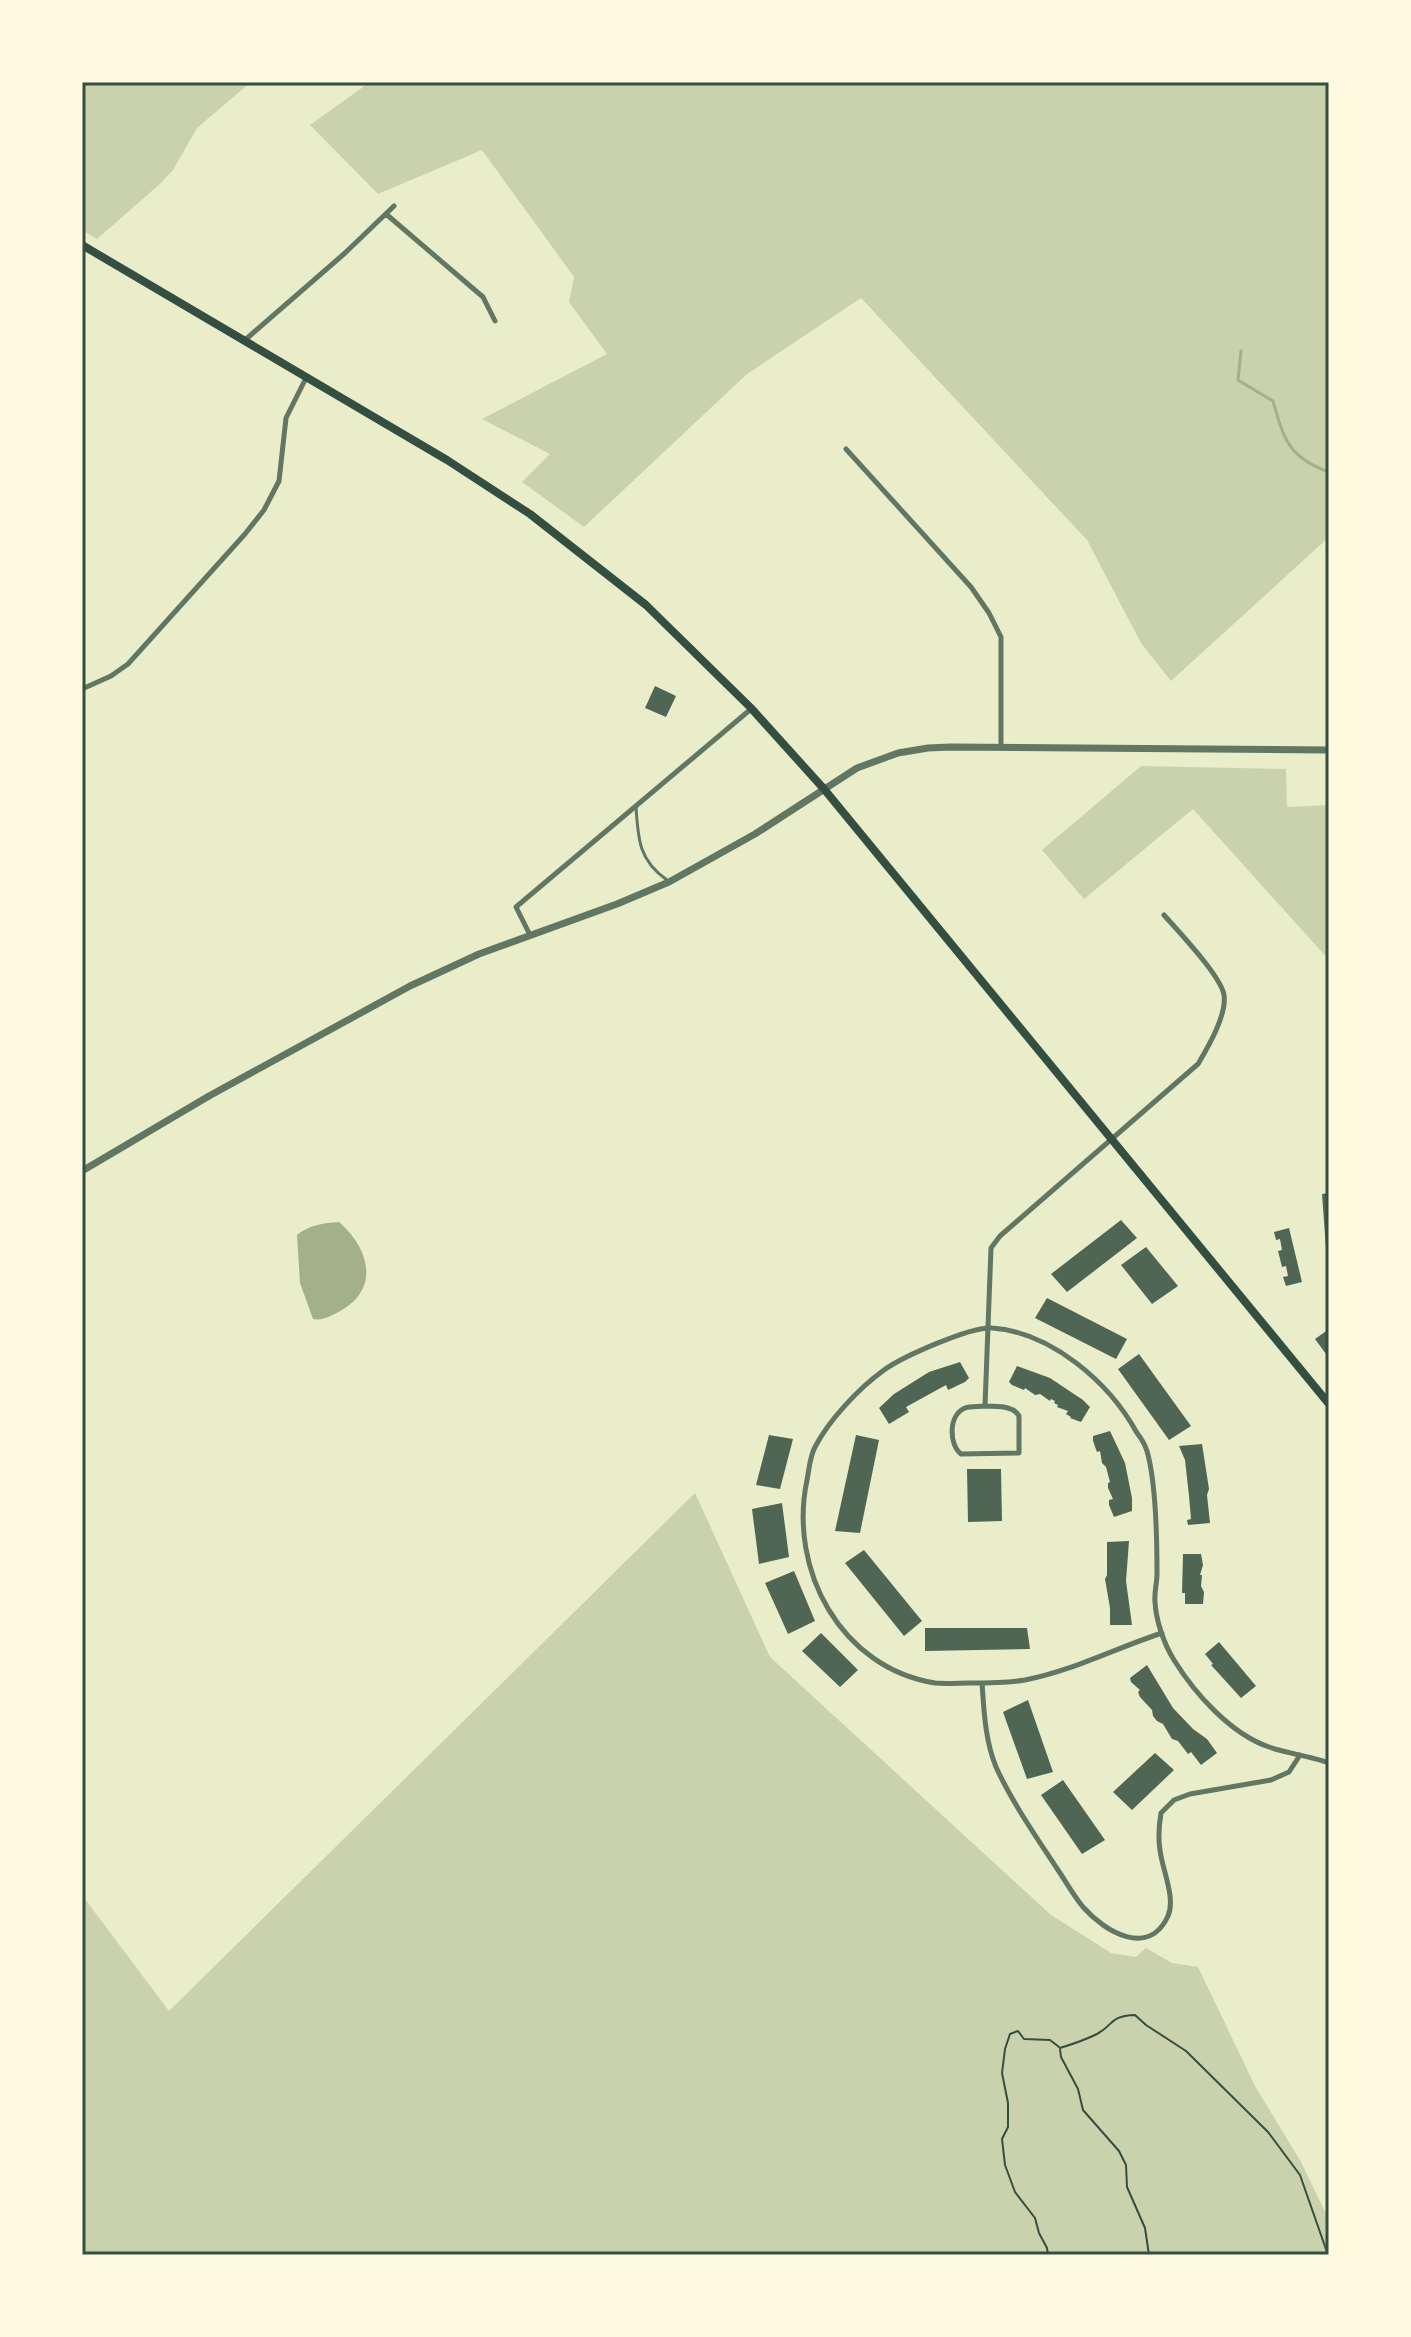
<svg xmlns="http://www.w3.org/2000/svg" width="1411" height="2337" font-family="'Varela Round',sans-serif">
  <style>
    .green { fill: #cad2ad }
    .water { fill: #a3b18a }
    .lines { fill: none; stroke-linecap: round; stroke-linejoin: round }
    .stream { stroke: #a3b18a; stroke-width: 3 }
    .building { fill: #4f6655 }
    .path { stroke: #344e41; stroke-width: 2 }
    .service { stroke: #617663; stroke-width: 3 }
    .minor { stroke: #617663; stroke-width: 5 }
    .tertiary { stroke: #617663; stroke-width: 7 }
    .secondary { stroke: #344e41; stroke-width: 8 }
    .neatline { fill: none; stroke: #344e41; stroke-width: 3 }
  </style>
  <rect width="100%" height="100%" fill="#e9edc9"/>
  <path class="green" d="M 82,82 L 251,82 L 197,128 L 173,170 L 161,183 L 97,239 L 82,230 Z
    M 370,82 L 1329,82 L 1329,537 L 1171,681 L 1141,643 L 1087,540 L 861,298 L 747,374 L 584,527 L 522,482 L 550,454 L 482,419 L 607,354 L 569,302 L 574,277 L 482,150 L 378,194 L 310,125 Z
    M 1141,766 L 1286,769 L 1287,807 L 1329,805 L 1329,960 L 1193,809 L 1084,899 L 1042,850 Z
    M 695,1493 L 770,1657 L 1051,1915 L 1111,1953 L 1136,1957 L 1146,1948 L 1172,1963 L 1198,1967 L 1255,2086 L 1301,2162 L 1329,2220 L 1329,2255 L 82,2255 L 82,1895 L 169,2011 Z"/>
  <path class="water" d="M 339,1222 C 368,1247 381,1287 342,1310 C 333,1315 323,1321 313,1319 L 300,1283 L 297,1235 C 309,1225 323,1223 339,1222 Z"/>
  <g class="lines">
    <path class="stream" d="M 1241,351 L 1238,380 L 1273,401 C 1284,440 1289,458 1329,472"/>
  </g>
  <path class="building" d="M 655,686 L 676,696 L 666,717 L 645,708 Z
    M 1329,1193 L 1329,1249 L 1326,1249 L 1322,1194 Z
    M 1121,1220 L 1137,1238 L 1067,1292 L 1051,1274 Z
    M 1289,1228 L 1302,1282 L 1286,1286 L 1283,1277 L 1288,1276 L 1286,1266 L 1282,1267 L 1278,1251 L 1282,1250 L 1280,1239 L 1276,1240 L 1274,1232 Z
    M 1146,1247 L 1178,1286 L 1152,1304 L 1121,1265 Z
    M 1047,1298 L 1127,1339 L 1116,1359 L 1035,1318 Z
    M 1329,1329 L 1329,1352 L 1326,1354 L 1315,1339 Z
    M 1139,1354 L 1191,1426 L 1169,1440 L 1118,1369 Z
    M 960,1362 L 969,1378 L 965,1382 L 948,1390 L 946,1385 L 906,1407 L 909,1412 L 889,1424 L 879,1408 L 894,1394 L 929,1372 Z
    M 1017,1366 L 1050,1378 L 1083,1400 L 1090,1407 L 1081,1422 L 1070,1418 L 1071,1417 L 1066,1414 L 1068,1411 L 1057,1407 L 1058,1405 L 1054,1403 L 1055,1401 L 1051,1399 L 1050,1401 L 1040,1394 L 1035,1395 L 1025,1388 L 1024,1390 L 1012,1385 L 1009,1382 Z
    M 1110,1431 L 1125,1463 L 1132,1498 L 1132,1511 L 1114,1517 L 1109,1505 L 1109,1500 L 1113,1499 L 1108,1488 L 1108,1483 L 1110,1482 L 1106,1467 L 1102,1463 L 1100,1451 L 1097,1452 L 1093,1441 L 1093,1436 Z
    M 769,1435 L 793,1439 L 780,1489 L 756,1485 Z
    M 856,1435 L 879,1440 L 860,1533 L 835,1531 Z
    M 1202,1444 L 1209,1489 L 1207,1495 L 1210,1523 L 1188,1525 L 1187,1520 L 1191,1519 L 1189,1496 L 1185,1460 L 1179,1446 Z
    M 967,1469 L 1001,1469 L 1002,1521 L 968,1522 Z
    M 782,1503 L 789,1557 L 759,1564 L 752,1509 Z
    M 1129,1541 L 1126,1581 L 1132,1625 L 1110,1625 L 1110,1608 L 1105,1579 L 1107,1575 L 1107,1542 Z
    M 864,1550 L 922,1621 L 904,1636 L 845,1563 Z
    M 1183,1554 L 1201,1554 L 1203,1565 L 1200,1575 L 1202,1575 L 1201,1586 L 1204,1592 L 1203,1604 L 1185,1604 L 1185,1593 L 1182,1593 Z
    M 794,1571 L 815,1621 L 788,1634 L 765,1583 Z
    M 925,1628 L 1027,1628 L 1030,1649 L 925,1651 Z
    M 821,1633 L 858,1670 L 840,1687 L 802,1651 Z
    M 1219,1642 L 1256,1686 L 1241,1698 L 1211,1665 L 1213,1664 L 1205,1654 Z
    M 1147,1665 L 1173,1708 L 1193,1729 L 1207,1739 L 1217,1753 L 1201,1765 L 1191,1752 L 1188,1754 L 1178,1741 L 1172,1739 L 1163,1724 L 1157,1721 L 1153,1716 L 1152,1710 L 1140,1697 L 1138,1692 L 1140,1690 L 1131,1682 L 1130,1678 Z
    M 1028,1700 L 1053,1772 L 1027,1779 L 1003,1712 Z
    M 1155,1753 L 1174,1770 L 1132,1810 L 1113,1792 Z
    M 1063,1780 L 1105,1840 L 1082,1854 L 1041,1795 Z"/>
  <g class="lines">
    <path class="path" d="M 1060,2048 C 1073,2044 1085,2040 1097,2034 C 1114,2025 1109,2016 1135,2015 L 1146,2025 L 1186,2051 L 1268,2132 L 1300,2175 L 1328,2255
      M 1060,2049 L 1061,2057 L 1078,2089 L 1083,2110 L 1119,2151 L 1126,2165 L 1127,2187 L 1145,2228 L 1149,2255
      M 1048,2255 L 1047,2248 L 1039,2233 L 1035,2218 L 1015,2192 L 1005,2165 L 1002,2139 L 1008,2127 L 1008,2103 L 1002,2073 L 1005,2049 L 1010,2034 L 1018,2031 L 1024,2039 L 1050,2040 L 1059,2047"/>
    <path class="service" d="M 636,807 C 638,839 639,861 667,880"/>
    <path class="minor" d="M 386,214 L 483,297 L 495,321
      M 245,340 L 345,253 L 394,206
      M 846,449 L 971,587 L 989,613 L 1001,637 L 1001,747
      M 82,689 L 111,676 L 128,664 L 245,534 L 264,510 L 279,481 L 286,418 L 306,378
      M 530,935 L 516,907 L 751,709
      M 985,1406 L 991,1248 L 1000,1236 L 1198,1064 C 1208,1047 1227,1015 1224,995 C 1221,976 1178,931 1164,915
      M 985,1406 C 997,1407 1013,1405 1019,1416 L 1019,1453 L 961,1454 C 949,1445 948,1415 965,1408 C 971,1406 979,1407 985,1406 Z
      M 1162,1633 C 1116,1648 1072,1671 1025,1680 C 1007,1683 988,1683 970,1683 C 959,1683 946,1684 935,1683 C 841,1668 788,1570 807,1480 C 809,1470 810,1456 815,1447 C 829,1420 859,1388 884,1370 C 902,1357 971,1326 992,1328 C 1051,1332 1109,1382 1137,1433 C 1141,1438 1145,1445 1147,1451 C 1156,1482 1157,1541 1157,1574 C 1157,1583 1154,1593 1155,1602 C 1156,1621 1164,1644 1174,1660 C 1195,1694 1231,1734 1269,1747 C 1289,1754 1310,1756 1329,1763
      M 982,1683 C 984,1711 985,1740 996,1767 C 1012,1802 1035,1835 1056,1867 C 1065,1880 1073,1895 1083,1907 C 1105,1932 1149,1958 1168,1916 C 1176,1898 1162,1869 1160,1850 C 1158,1838 1159,1825 1161,1813 L 1174,1800 L 1190,1794 L 1271,1780 L 1289,1772 L 1300,1755"/>
    <path class="tertiary" d="M 82,1171 L 209,1096 L 410,986 L 479,954 L 617,904 L 669,882 L 755,834 L 857,768 L 898,753 L 928,748 L 951,747 L 1329,750"/>
    <path class="secondary" d="M 82,245 L 447,460 L 530,514 L 646,605 L 751,708 L 824,789 L 1329,1404"/>
  </g>
  <rect width="1411" height="2337" fill="none" stroke="#fefae0" stroke-width="168"/>
  <rect x="84" y="84" width="1243" height="2169" class="neatline"/>
</svg>
